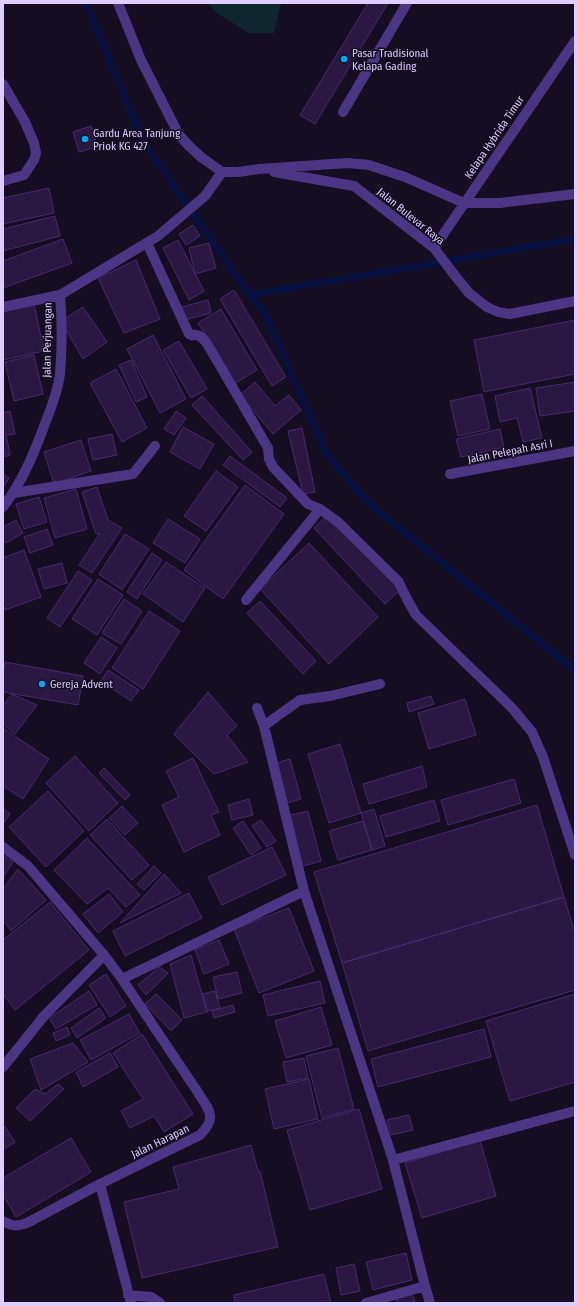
<svg xmlns="http://www.w3.org/2000/svg" width="578" height="1306" font-family="'Fira Sans Condensed',sans-serif">
  <style>
    .green { fill: #0f262c }
    .lines { fill: none; stroke-linecap: round; stroke-linejoin: round }
    .stream { stroke: #08103f; stroke-width: 7 }
    .building { fill: #2a1843; stroke: #472970 }
    .service { stroke: #4a3682; stroke-width: 10 }
    .minor { stroke: #4a3682; stroke-width: 10 }
    .poi-dot { fill: #00a8f8; stroke: #150d21; stroke-width: 1.5 }
    .labels { text-anchor: middle; stroke-width: 3; stroke-linejoin: round; paint-order: stroke }
    .poi-label { font-size: 11px; fill: #decdff; stroke: #150d21; text-anchor: start }
    .street-label { font-size: 11px; fill: #decdff; stroke: #150d21 }
  </style>
  <rect width="100%" height="100%" fill="#150d21"/>
  <path class="green" d="M 208,3 L 281,3 L 274,33 L 248,33 L 216,12 Z"/>
  <g class="lines">
    <path class="stream" d="M 86,3 L 144,143 L 250,295 L 264,312 L 328,456 L 371,505 L 575,670
      M 250,295 L 575,239"/>
  </g>
  <path class="building" d="M 368,3 L 388,3 L 315,124 L 300,115 Z
    M 91,126 L 97,147 L 79,152 L 73,132 Z
    M 49,188 L 54,213 L 3,224 L 3,198 Z
    M 55,216 L 60,236 L 3,251 L 3,229 Z
    M 193,225 L 200,236 L 186,245 L 179,234 Z
    M 63,239 L 72,263 L 3,288 L 3,261 Z
    M 178,240 L 204,291 L 189,300 L 163,248 Z
    M 209,243 L 216,268 L 195,274 L 189,248 Z
    M 136,260 L 160,319 L 124,333 L 98,278 Z
    M 234,290 L 286,377 L 272,386 L 220,299 Z
    M 208,300 L 211,313 L 185,320 L 182,307 Z
    M 34,304 L 44,351 L 3,360 L 3,312 Z
    M 83,307 L 107,342 L 83,359 L 61,321 Z
    M 221,309 L 257,370 L 234,384 L 198,323 Z
    M 575,320 L 575,374 L 484,392 L 474,340 Z
    M 153,335 L 186,399 L 160,413 L 127,349 Z
    M 179,341 L 207,389 L 191,398 L 163,350 Z
    M 34,355 L 43,394 L 14,401 L 5,362 Z
    M 131,360 L 147,397 L 136,402 L 119,365 Z
    M 116,369 L 147,428 L 122,442 L 90,383 Z
    M 255,382 L 275,406 L 289,395 L 301,410 L 273,434 L 240,395 Z
    M 575,382 L 575,411 L 540,416 L 536,388 Z
    M 530,388 L 542,438 L 523,442 L 517,418 L 500,422 L 495,396 Z
    M 482,394 L 490,429 L 458,436 L 450,401 Z
    M 202,396 L 252,452 L 243,460 L 192,405 Z
    M 10,411 L 15,434 L 6,435 L 10,455 L 3,457 L 3,413 Z
    M 176,411 L 186,418 L 174,435 L 164,429 Z
    M 183,427 L 214,444 L 200,469 L 170,452 Z
    M 302,428 L 315,492 L 303,494 L 288,431 Z
    M 500,429 L 504,447 L 461,457 L 456,439 Z
    M 112,434 L 117,455 L 93,460 L 88,439 Z
    M 81,440 L 91,471 L 54,484 L 44,452 Z
    M 230,456 L 287,498 L 280,507 L 223,465 Z
    M 216,471 L 238,487 L 206,531 L 184,516 Z
    M 3,474 L 9,478 L 3,488 Z
    M 245,485 L 284,514 L 223,599 L 184,570 Z
    M 97,487 L 108,520 L 122,528 L 92,573 L 79,565 L 100,533 L 96,534 L 82,492 Z
    M 76,489 L 87,529 L 55,538 L 44,498 Z
    M 39,497 L 47,522 L 24,529 L 16,504 Z
    M 328,515 L 400,590 L 385,604 L 314,528 Z
    M 168,519 L 200,539 L 185,563 L 153,543 Z
    M 16,520 L 23,533 L 6,543 L 3,539 L 3,527 Z
    M 47,529 L 53,545 L 30,553 L 24,537 Z
    M 125,534 L 149,549 L 122,590 L 99,574 Z
    M 309,543 L 378,617 L 329,664 L 260,589 Z
    M 24,550 L 41,597 L 5,610 L 3,604 L 3,558 Z
    M 152,553 L 162,560 L 137,599 L 127,592 Z
    M 166,562 L 205,588 L 183,622 L 143,594 Z
    M 62,563 L 67,583 L 44,589 L 38,569 Z
    M 78,571 L 92,580 L 60,627 L 47,618 Z
    M 98,579 L 123,595 L 97,635 L 72,619 Z
    M 124,599 L 142,611 L 121,644 L 102,633 Z
    M 260,601 L 316,661 L 303,674 L 247,613 Z
    M 149,611 L 180,631 L 143,689 L 112,668 Z
    M 101,637 L 117,648 L 100,674 L 84,663 Z
    M 5,662 L 83,676 L 78,705 L 3,692 L 3,674 Z
    M 108,670 L 139,690 L 131,701 L 101,681 Z
    M 208,692 L 237,726 L 227,735 L 248,762 L 214,774 L 174,734 Z
    M 12,694 L 37,705 L 15,734 L 3,724 L 3,706 Z
    M 431,696 L 434,704 L 409,712 L 407,703 Z
    M 465,699 L 476,735 L 429,749 L 418,713 Z
    M 3,728 L 49,759 L 23,799 L 3,786 Z
    M 340,744 L 361,813 L 329,823 L 308,754 Z
    M 75,756 L 118,803 L 89,831 L 46,783 Z
    M 193,758 L 219,812 L 211,815 L 220,835 L 184,852 L 162,805 L 179,797 L 166,771 Z
    M 290,759 L 301,799 L 287,803 L 276,763 Z
    M 422,766 L 427,787 L 369,804 L 363,784 Z
    M 104,768 L 130,795 L 125,800 L 99,773 Z
    M 514,779 L 521,803 L 448,825 L 441,800 Z
    M 48,791 L 84,831 L 46,867 L 9,827 Z
    M 249,799 L 253,815 L 232,820 L 228,805 Z
    M 434,800 L 440,821 L 386,837 L 380,816 Z
    M 537,805 L 564,897 L 342,963 L 314,872 Z
    M 122,806 L 138,823 L 125,835 L 109,818 Z
    M 3,808 L 10,814 L 3,824 Z
    M 374,809 L 385,846 L 372,850 L 361,813 Z
    M 308,811 L 321,861 L 300,867 L 287,816 Z
    M 107,819 L 149,865 L 132,880 L 90,835 Z
    M 261,820 L 276,841 L 267,847 L 252,826 Z
    M 243,821 L 261,848 L 251,855 L 233,828 Z
    M 363,821 L 372,850 L 338,860 L 329,831 Z
    M 87,838 L 140,895 L 126,907 L 108,888 L 87,904 L 54,870 Z
    M 272,847 L 286,875 L 222,905 L 208,877 Z
    M 3,855 L 13,862 L 3,877 Z
    M 154,866 L 161,873 L 144,890 L 137,884 Z
    M 18,869 L 46,900 L 11,931 L 3,920 L 3,889 Z
    M 164,874 L 181,893 L 120,923 Z
    M 189,893 L 202,918 L 125,956 L 113,931 Z
    M 109,894 L 123,912 L 98,933 L 83,914 Z
    M 564,897 L 575,933 L 575,990 L 368,1051 L 342,963 Z
    M 50,902 L 89,950 L 15,1010 L 3,994 L 3,940 Z
    M 289,908 L 314,971 L 259,993 L 234,929 Z
    M 219,940 L 229,964 L 204,974 L 195,950 Z
    M 191,955 L 207,1012 L 184,1018 L 170,964 Z
    M 159,967 L 168,973 L 146,995 L 138,985 Z
    M 237,972 L 242,993 L 218,999 L 213,977 Z
    M 106,974 L 126,1006 L 110,1017 L 89,985 Z
    M 320,981 L 325,1003 L 268,1016 L 263,995 Z
    M 89,991 L 97,1005 L 56,1029 L 49,1018 Z
    M 215,991 L 220,1008 L 207,1011 L 202,994 Z
    M 156,994 L 182,1020 L 171,1031 L 145,1004 Z
    M 575,994 L 575,1082 L 510,1101 L 486,1021 Z
    M 233,1005 L 235,1012 L 214,1018 L 212,1011 Z
    M 321,1007 L 332,1045 L 286,1058 L 275,1021 Z
    M 99,1008 L 106,1018 L 77,1038 L 71,1028 Z
    M 129,1014 L 140,1033 L 91,1060 L 80,1040 Z
    M 67,1027 L 70,1035 L 56,1041 L 53,1033 Z
    M 484,1029 L 491,1057 L 378,1087 L 371,1059 Z
    M 142,1034 L 193,1114 L 164,1132 L 154,1116 L 130,1128 L 121,1111 L 143,1099 L 113,1053 Z
    M 73,1043 L 88,1062 L 41,1090 L 30,1059 Z
    M 338,1048 L 354,1109 L 322,1118 L 306,1056 Z
    M 110,1053 L 118,1067 L 83,1087 L 76,1072 Z
    M 304,1058 L 308,1078 L 287,1082 L 283,1062 Z
    M 309,1079 L 318,1119 L 274,1129 L 265,1089 Z
    M 58,1084 L 64,1089 L 30,1121 L 16,1108 L 35,1089 L 45,1094 Z
    M 359,1109 L 382,1189 L 310,1210 L 287,1130 Z
    M 409,1115 L 413,1130 L 391,1135 L 387,1120 Z
    M 5,1127 L 15,1142 L 3,1150 L 3,1128 Z
    M 71,1138 L 91,1172 L 16,1217 L 3,1195 L 3,1178 Z
    M 480,1140 L 496,1196 L 422,1218 L 405,1163 Z
    M 251,1145 L 258,1171 L 260,1171 L 278,1247 L 142,1278 L 124,1202 L 179,1189 L 173,1167 Z
    M 406,1253 L 412,1280 L 373,1290 L 366,1262 Z
    M 354,1264 L 360,1291 L 341,1295 L 336,1268 Z
    M 324,1274 L 331,1303 L 235,1303 L 234,1295 Z
    M 412,1293 L 415,1301 L 409,1303 L 397,1303 L 396,1297 Z"/>
  <g class="lines">
    <path class="service" d="M 343,112 L 407,3"/>
    <path class="minor" d="M 118,3 L 141,60 L 179,135 L 190,147 L 201,157 L 222,172 L 238,172 L 259,169 L 347,163 L 369,165 L 405,177 L 464,203 L 500,203 L 575,194
      M 3,84 L 25,122 L 34,143 L 36,153 L 34,160 L 24,175 L 3,181
      M 274,172 L 354,186 L 434,248 L 456,277 L 469,293 L 487,307 L 498,312 L 510,314 L 575,301
      M 147,243 L 189,334 C 195,337 189,334 196,335 C 203,336 206,342 209,347 L 268,448 L 269,459 L 273,467 L 308,504 L 320,509 L 338,522 L 398,581 L 408,601 L 416,615 L 512,708 L 532,732 L 543,757 L 575,855
      M 434,248 L 575,41
      M 3,307 L 60,295
      M 450,474 L 575,451
      M 14,493 L 133,474 L 155,446
      M 3,507 C 23,481 35,451 46,421 C 52,406 58,390 60,374 C 62,350 62,319 60,295 L 158,236 L 205,196 L 222,172
      M 246,600 L 320,509
      M 257,708 L 264,726 L 304,891 L 393,1160 L 425,1286 L 430,1303
      M 264,726 L 276,717 L 300,700 L 330,696 L 380,684
      M 3,847 L 28,866 L 104,955 L 122,979 L 197,1091 C 209,1110 218,1117 200,1135 L 100,1184 L 27,1223 C 17,1226 13,1227 3,1221
      M 122,979 L 304,891
      M 3,1067 L 44,1016 L 104,955
      M 393,1160 L 575,1111
      M 100,1184 L 131,1303
      M 128,1295 L 151,1297 L 160,1303
      M 366,1303 L 425,1286"/>
  </g>
  <g class="poi-dot">
    <circle cx="344" cy="59" r="4"/>
    <circle cx="85" cy="139" r="4"/>
    <circle cx="42" cy="684" r="4"/>
  </g>
  <g class="labels">
    <g class="poi-label">
      <text x="352" y="57">Pasar Tradisional<tspan x="352" dy="13">Kelapa Gading</tspan></text>
      <text x="93" y="137">Gardu Area Tanjung<tspan x="93" dy="13">Priok KG 427</tspan></text>
      <text x="50" y="688">Gereja Advent</text>
    </g>
    <g class="street-label">
      <text transform="translate(494 137) rotate(-56)" y="4">Kelapa Hybrida Timur</text>
      <text transform="translate(411 216) rotate(39)" y="4">Jalan Bulevar Raya</text>
      <text transform="translate(47 340) rotate(-89)" y="4">Jalan Perjuangan</text>
      <text transform="translate(510 451) rotate(-11)" y="4">Jalan Pelepah Asri I</text>
      <text transform="translate(160 1141) rotate(-26)" y="4">Jalan Harapan</text>
    </g>
  </g>
  <rect width="578" height="1306" fill="none" stroke="#decdff" stroke-width="8"/>
</svg>
